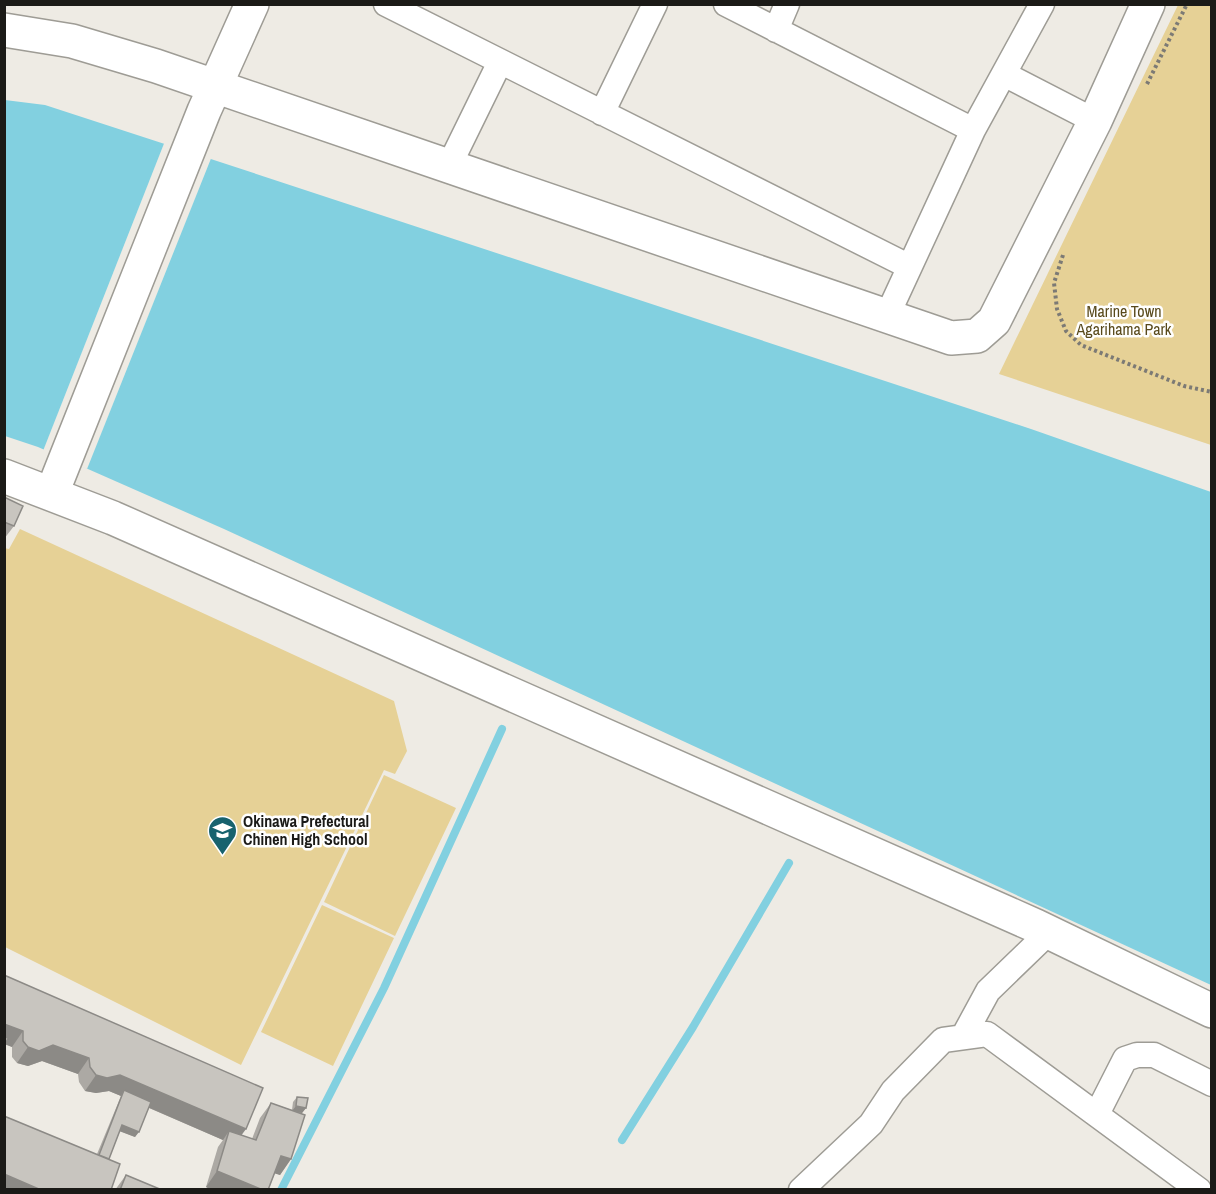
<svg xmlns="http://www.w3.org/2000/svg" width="1216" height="1194" font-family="'Archivo Narrow',sans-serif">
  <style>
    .green { fill: #e6d196 }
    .water { fill: #82d0e0 }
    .pier { fill: #eeebe4 }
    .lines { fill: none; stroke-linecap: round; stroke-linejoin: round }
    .stream { stroke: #82d0e0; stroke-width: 8 }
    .street-casing { stroke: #9e9c95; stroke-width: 27 }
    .secondary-casing { stroke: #9e9c95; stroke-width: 36 }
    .path { stroke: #7c7a75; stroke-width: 4; stroke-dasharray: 3 3; stroke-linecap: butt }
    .street { stroke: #fff; stroke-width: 24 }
    .secondary { stroke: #fff; stroke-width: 33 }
    .wall { fill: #aca9a4 }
    .shaded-wall { fill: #8c8a86 }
    .building { fill: #c8c5bf; stroke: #8c8a86; stroke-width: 1.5 }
    .labels { text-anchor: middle; stroke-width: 5; stroke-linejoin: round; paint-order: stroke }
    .park-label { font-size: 16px; fill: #58491b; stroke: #fff }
    .poi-label { font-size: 16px; font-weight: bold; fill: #1b1a17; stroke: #fff; text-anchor: start }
  </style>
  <rect width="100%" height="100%" fill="#eeebe4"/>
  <path class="green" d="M 1178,5 L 1211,5 L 1211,445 L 999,374 Z
    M 20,529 L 394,701 L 407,751 L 395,774 L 384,770 L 241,1065 L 5,947 L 4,548 L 9,549 Z
    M 384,775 L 456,808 L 395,936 L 324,902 Z
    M 322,905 L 394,938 L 333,1066 L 261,1032 Z"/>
  <path class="water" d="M 5,100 L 45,105 L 220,162 L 1031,429 L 1211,492 L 1211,985 L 224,529 L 38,447 L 5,436 Z"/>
  <path class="pier" d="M 165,141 L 212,156 L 87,469 L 43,451 Z"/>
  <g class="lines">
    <path class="stream" d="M 622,1140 L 693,1027 L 789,863
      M 281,1190 L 384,988 L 502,729"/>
    <defs>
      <path id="street" d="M 386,4 L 908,266
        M 726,4 L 973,130
        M 776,30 L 787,4
        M 1004,74 L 1095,121
        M 602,113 L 655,4
        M 449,166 L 500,62
        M 887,316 L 973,130 L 1042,4
        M 963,1037 L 988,991 L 1049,932
        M 1097,1114 L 1125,1059 L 1137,1055 L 1154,1055 L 1212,1084
        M 801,1190 L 871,1124 L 893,1091 L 943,1040 L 987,1034 L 1199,1190"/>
      <path id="secondary" d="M 4,30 L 72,41 L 156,66 L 951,338 L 977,336 L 994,321 L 1095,121 L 1148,4
        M 4,476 L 113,518 L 1036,926 L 1212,1011
        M 52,493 L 204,111 L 252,4"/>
    </defs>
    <use href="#street" class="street-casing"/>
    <use href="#secondary" class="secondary-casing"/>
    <path class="path" d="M 1147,84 L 1187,4
      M 1063,255 L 1054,283 L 1057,309 L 1066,331 L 1081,345 L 1184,386 L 1212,392"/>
    <use href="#street" class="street"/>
    <use href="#secondary" class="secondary"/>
  </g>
  <path class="wall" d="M 4,497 L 14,526 L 4,539 Z
    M 4,975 L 241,1135 L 252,1139 L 260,1118 L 271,1103 L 292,1110 L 293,1102 L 297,1097 L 306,1108 L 302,1113 L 291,1159 L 280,1175 L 275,1173 L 268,1190 L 212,1190 L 206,1187 L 218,1147 L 223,1140 L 149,1108 L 135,1137 L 120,1131 L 109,1159 L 97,1154 L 121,1096 L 109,1091 L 96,1093 L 85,1091 L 79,1082 L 78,1074 L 42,1061 L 28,1066 L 17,1063 L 12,1057 L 12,1047 L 6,1044 Z
    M 126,1175 L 162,1190 L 115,1190 Z"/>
  <path class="shaded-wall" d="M 4,1024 L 23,1031 L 12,1047 L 4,1044 Z
    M 53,1045 L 89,1058 L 78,1074 L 42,1061 L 28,1066 L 17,1063 L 28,1047 Z
    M 96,1075 L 120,1075 L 246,1129 L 235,1144 L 229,1131 L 223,1140 L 122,1096 L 124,1090 L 121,1096 L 109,1091 L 96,1093 L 85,1091 Z
    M 296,1106 L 306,1108 L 302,1113 L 292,1111 Z
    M 122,1125 L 139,1132 L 135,1137 L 119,1131 Z
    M 281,1156 L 291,1159 L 280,1175 L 270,1172 Z
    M 217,1171 L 263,1190 L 212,1190 L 206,1187 Z
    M 4,1174 L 41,1190 L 4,1190 Z"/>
  <path class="building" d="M 4,497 L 23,506 L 14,526 L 4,522 Z
    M 4,975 L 263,1088 L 246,1129 L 120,1075 L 107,1078 L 96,1075 L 90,1067 L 89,1058 L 53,1045 L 39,1051 L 28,1047 L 23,1041 L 23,1031 L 4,1024 Z
    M 4,1037 L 8,1038 L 4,1047 Z
    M 124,1090 L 151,1102 L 139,1132 L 122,1125 L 109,1159 L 99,1155 Z
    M 297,1097 L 308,1098 L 306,1108 L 296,1106 Z
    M 271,1103 L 305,1115 L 291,1159 L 281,1156 L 268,1190 L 263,1190 L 217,1171 L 229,1131 L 256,1140 Z
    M 4,1116 L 120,1164 L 111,1190 L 41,1190 L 4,1174 Z
    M 126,1175 L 162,1190 L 120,1190 Z"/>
  <defs>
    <symbol id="school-pin" viewBox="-11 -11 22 30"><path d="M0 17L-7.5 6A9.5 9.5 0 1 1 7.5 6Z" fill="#17626e" stroke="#fff"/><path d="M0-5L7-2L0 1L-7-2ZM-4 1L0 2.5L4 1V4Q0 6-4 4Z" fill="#fff"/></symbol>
  </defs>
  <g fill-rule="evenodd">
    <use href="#school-pin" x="206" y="814" width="33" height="45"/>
  </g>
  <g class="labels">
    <g class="park-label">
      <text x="1124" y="317">Marine Town<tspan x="1124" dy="18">Agarihama Park</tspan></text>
    </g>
    <g class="poi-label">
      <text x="243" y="827">Okinawa Prefectural<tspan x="243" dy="18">Chinen High School</tspan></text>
    </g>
  </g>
  <rect width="1216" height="1194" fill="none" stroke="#1b1a17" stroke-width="12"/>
</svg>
